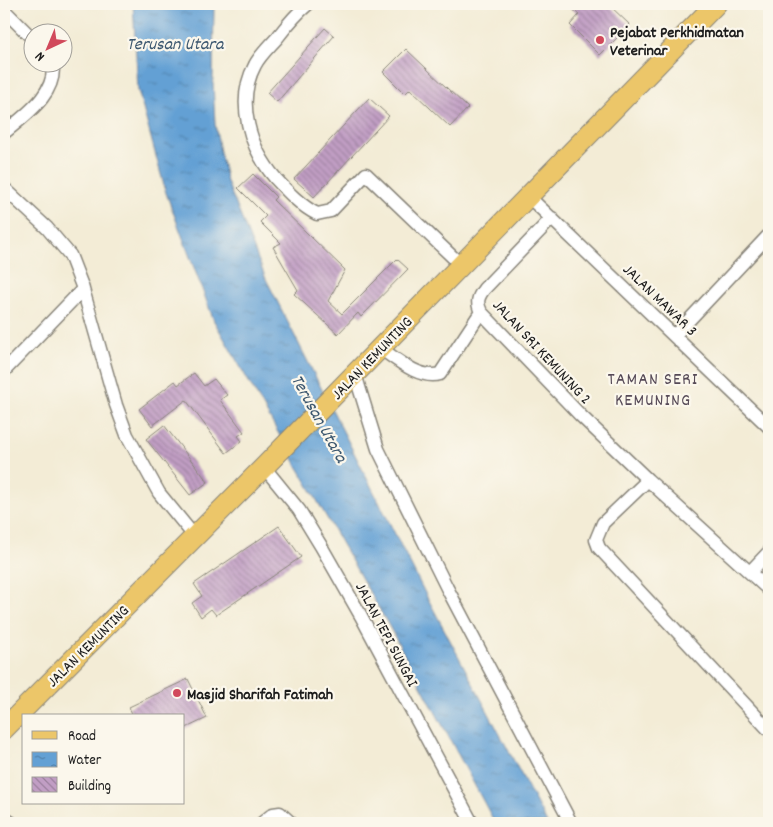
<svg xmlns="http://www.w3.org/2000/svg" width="773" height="827" font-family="Dekko,sans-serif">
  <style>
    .water { fill: url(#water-ripples); stroke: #405e78 }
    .building { fill: url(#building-back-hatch) }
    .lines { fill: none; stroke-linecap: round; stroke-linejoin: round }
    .minor-casing { stroke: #888479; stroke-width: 15 }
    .primary-casing { stroke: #888479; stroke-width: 22 }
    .minor { stroke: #fff; stroke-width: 12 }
    .primary { stroke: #ecc669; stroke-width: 20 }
    .poi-dot { fill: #d1495b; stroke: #fbf7ec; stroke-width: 2 }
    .labels { text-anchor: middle; stroke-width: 4.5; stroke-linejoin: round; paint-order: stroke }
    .poi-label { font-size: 16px; font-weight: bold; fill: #1c1c1c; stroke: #fbf7ec; text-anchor: start }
    .street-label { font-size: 16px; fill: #1c1c1c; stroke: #fbf7ec }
    .water-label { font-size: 18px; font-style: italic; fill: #3c576f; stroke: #fbf7ec }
    .neighbourhood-label { font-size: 18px; letter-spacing: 1px; fill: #564a57; stroke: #fbf7ec }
  </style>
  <defs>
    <pattern id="water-ripples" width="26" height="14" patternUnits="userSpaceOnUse" patternTransform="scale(1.25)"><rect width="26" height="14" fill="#63a0d4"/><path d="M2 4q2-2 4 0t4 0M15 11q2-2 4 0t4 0" fill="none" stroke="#5182ab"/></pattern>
    <pattern id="building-back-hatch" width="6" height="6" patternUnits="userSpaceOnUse" patternTransform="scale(1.25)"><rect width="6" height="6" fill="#c19ec4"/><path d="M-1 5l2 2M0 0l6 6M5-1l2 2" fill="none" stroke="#9c809e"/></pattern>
  </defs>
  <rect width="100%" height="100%" fill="#fbf7ec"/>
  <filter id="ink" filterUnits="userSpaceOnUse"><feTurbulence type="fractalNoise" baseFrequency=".02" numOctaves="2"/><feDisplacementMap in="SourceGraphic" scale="10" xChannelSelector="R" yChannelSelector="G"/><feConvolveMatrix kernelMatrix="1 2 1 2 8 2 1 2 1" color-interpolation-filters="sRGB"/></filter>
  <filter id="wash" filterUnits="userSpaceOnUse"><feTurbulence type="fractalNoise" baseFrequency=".0096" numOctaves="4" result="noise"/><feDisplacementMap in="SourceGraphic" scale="20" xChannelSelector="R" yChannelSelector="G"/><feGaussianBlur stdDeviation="1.12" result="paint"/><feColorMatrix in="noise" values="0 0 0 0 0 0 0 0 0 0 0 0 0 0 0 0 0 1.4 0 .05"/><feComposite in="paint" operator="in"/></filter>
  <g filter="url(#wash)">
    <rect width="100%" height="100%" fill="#f3ecd6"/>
    <path class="water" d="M 133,4 L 214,4 L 213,81 L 215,124 L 220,152 L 227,182 L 266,279 L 427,597 L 547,823 L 495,823 L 389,626 L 214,321 L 166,193 L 138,90 Z"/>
    <g id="blocks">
      <path class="building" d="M 567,4 L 608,4 L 630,25 L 600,55 L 570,25 L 579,15 Z
        M 325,28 L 334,36 L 277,102 L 267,93 Z
        M 406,49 L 468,108 L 450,127 L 410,89 L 405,94 L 383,72 Z
        M 369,98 L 389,116 L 314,197 L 294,179 Z
        M 253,174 L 276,197 L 273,200 L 345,270 L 328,301 L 342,314 L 397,259 L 408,269 L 361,317 L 358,313 L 338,334 L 294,294 L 298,290 L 273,247 L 281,243 L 260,222 L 266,216 L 238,188 Z
        M 194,373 L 204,386 L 214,379 L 227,395 L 220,400 L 244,432 L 238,436 L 242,441 L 226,453 L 186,400 L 152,426 L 139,409 L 175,381 L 178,385 Z
        M 164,425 L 208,482 L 190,495 L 146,439 Z
        M 279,526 L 301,557 L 216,615 L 211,609 L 201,617 L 192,603 L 202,596 L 194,584 Z
        M 188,679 L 207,718 L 184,729 L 184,716 L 133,716 L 129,707 Z"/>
    </g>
  </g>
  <g filter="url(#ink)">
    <use href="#blocks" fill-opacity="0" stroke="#888479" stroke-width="1"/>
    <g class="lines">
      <defs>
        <path id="minor" d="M 308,4 C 296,14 287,25 277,38 C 270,46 260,55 255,65 C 235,102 250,149 276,179 C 288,192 301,206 317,214 L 331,211 L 366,174 L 461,265
          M 4,10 L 32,38
          M 4,133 C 24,116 59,93 52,62
          M 4,188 L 47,228 L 70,255 L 82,286 L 116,405 L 127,435 L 159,493 L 195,537
          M 528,196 L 769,427
          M 552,218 L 484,289 C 478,297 476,302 481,312 L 581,416 L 648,480 L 769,590
          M 675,335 L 769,235
          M 380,348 C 396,359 420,380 440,374 L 481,312
          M 4,371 L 83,289
          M 355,374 L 378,449 L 447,588 L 571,823
          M 264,467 L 299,510 L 321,546 L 361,616 L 472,823
          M 648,480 L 603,523 L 596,540 L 599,548 L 769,730
          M 750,572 L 769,552
          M 4,818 L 12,823
          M 262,823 L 273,814 L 280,813 L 291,823"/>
        <path id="primary" d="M 4,729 L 264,467 L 716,4"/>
      </defs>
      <use href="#minor" class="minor-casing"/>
      <use href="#primary" class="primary-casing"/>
      <use href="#minor" class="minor"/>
      <use href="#primary" class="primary"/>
    </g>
  </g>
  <g class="poi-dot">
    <circle cx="600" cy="40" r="5"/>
    <circle cx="177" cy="693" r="5"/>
  </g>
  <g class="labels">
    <g class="poi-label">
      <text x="610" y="37">Pejabat Perkhidmatan<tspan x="610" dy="18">Veterinar</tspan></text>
      <text x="187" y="699">Masjid Sharifah Fatimah</text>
    </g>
    <g class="street-label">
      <text transform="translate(661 299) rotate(44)" y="6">JALAN MAWAR 3</text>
      <text transform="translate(543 351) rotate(47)" y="6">JALAN SRI KEMUNING 2</text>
      <text transform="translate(371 357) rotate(-46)" y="6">JALAN KEMUNTING</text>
      <text transform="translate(388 634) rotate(62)" y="6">JALAN TEPI SUNGAI</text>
      <text transform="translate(87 645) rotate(-45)" y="6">JALAN KEMUNTING</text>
    </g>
    <g class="water-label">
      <text x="175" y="49">Terusan Utara</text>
      <text transform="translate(320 418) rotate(61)" y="6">Terusan Utara</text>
    </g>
    <g class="neighbourhood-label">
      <text x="653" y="384">TAMAN SERI<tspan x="653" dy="21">KEMUNING</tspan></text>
    </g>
  </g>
  <rect width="773" height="827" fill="none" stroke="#fbf7ec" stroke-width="20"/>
  <rect x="22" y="714" width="162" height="90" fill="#fbf7ec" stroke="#a29f99"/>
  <rect x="32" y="731" width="25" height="8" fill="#ecc669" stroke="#a29f99"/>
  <text x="68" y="740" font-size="15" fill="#1c1c1c">Road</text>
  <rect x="32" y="752" width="25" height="15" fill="url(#water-ripples)" stroke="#a29f99"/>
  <text x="68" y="764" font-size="15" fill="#1c1c1c">Water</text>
  <rect x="32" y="777" width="25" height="15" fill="url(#building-back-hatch)" stroke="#a29f99"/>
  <text x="68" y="790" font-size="15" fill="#1c1c1c">Building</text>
  <g transform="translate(48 48) rotate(224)"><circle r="24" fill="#fbf7ec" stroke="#a29f99"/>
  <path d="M0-4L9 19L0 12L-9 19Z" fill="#d1495b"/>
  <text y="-8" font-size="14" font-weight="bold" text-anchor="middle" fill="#1c1c1c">N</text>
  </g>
</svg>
